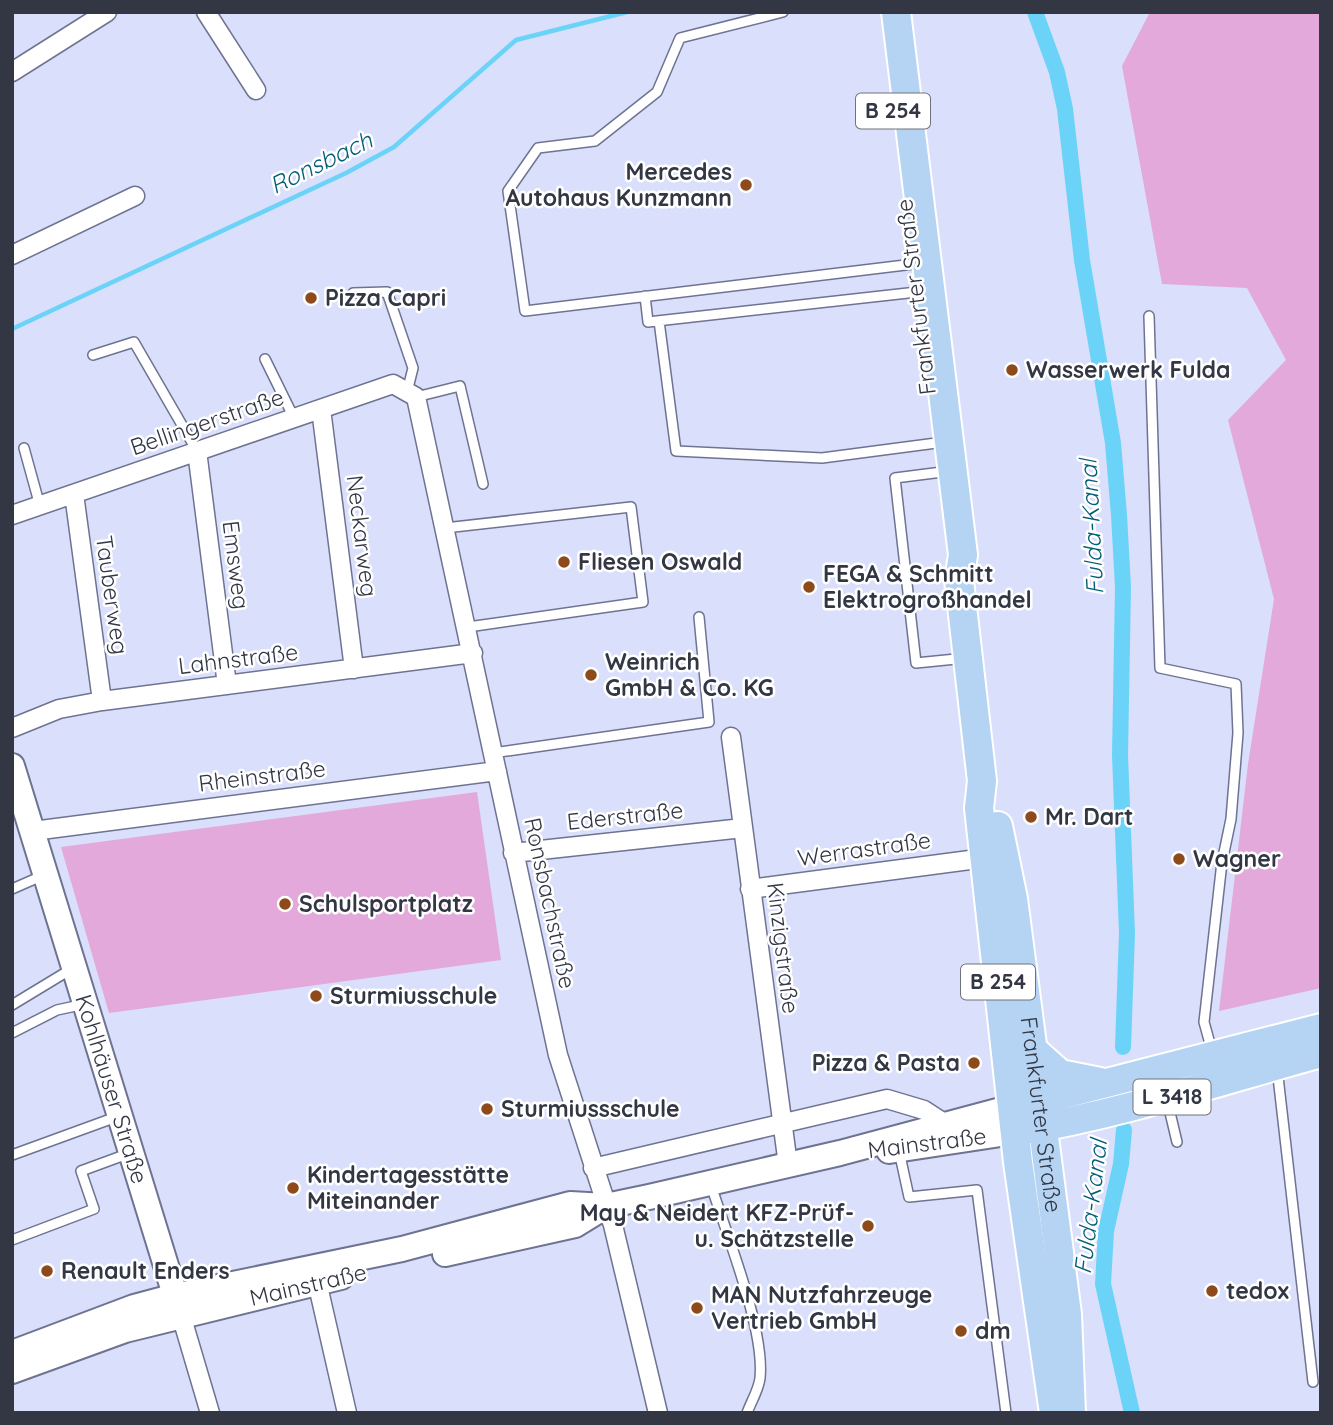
<svg xmlns="http://www.w3.org/2000/svg" width="1333" height="1425" font-family="Quicksand,sans-serif">
  <style>
    .green { fill: #e2a9da }
    .lines { fill: none; stroke-linecap: round; stroke-linejoin: round }
    .stream { stroke: #6bd3f8; stroke-width: 4.5 }
    .canal { stroke: #6bd3f8; stroke-width: 16 }
    .lane-casing { stroke: #6e7392; stroke-width: 12 }
    .street-casing { stroke: #6e7392; stroke-width: 21 }
    .secondary-casing { stroke: #6e7392; stroke-width: 28 }
    .primary-casing { stroke: #fff; stroke-width: 32 }
    .lane { stroke: #fff; stroke-width: 9 }
    .street { stroke: #fff; stroke-width: 18 }
    .secondary { stroke: #fff; stroke-width: 24 }
    .primary { stroke: #b5d3f2; stroke-width: 28 }
    .poi-dot { fill: #8d4a1a; stroke: #fff; stroke-width: 2.5 }
    .labels { text-anchor: middle; stroke-width: 5; stroke-linejoin: round; paint-order: stroke }
    .shield { fill: #fff; stroke: #70727b; stroke-width: 2 }
    .shield-label { font-size: 21px; font-weight: bold; fill: #333643 }
    .poi-label { font-size: 23px; font-weight: bold; fill: #333643; stroke: #fff; text-anchor: start }
    .street-label { font-size: 23px; fill: #333643; stroke: #fff }
    .water-label { font-size: 24px; font-style: italic; fill: #005e77; stroke: #fff }
  </style>
  <rect width="100%" height="100%" fill="#dadffb"/>
  <path class="green" d="M 1150,12 L 1321,12 L 1321,988 L 1219,1011 L 1248,764 L 1274,599 L 1228,420 L 1286,360 L 1247,288 L 1162,284 L 1122,66 Z
    M 477,792 L 501,960 L 109,1013 L 61,847 Z"/>
  <g class="lines">
    <path class="stream" d="M 12,329 L 346,173 L 394,147 L 516,40 L 627,12"/>
    <path class="canal" d="M 1035,12 L 1057,72 L 1065,109 L 1082,260 L 1113,443 L 1119,515 L 1123,587 L 1120,755 L 1127,933 L 1123,1047
      M 1124,1130 L 1121,1164 L 1106,1231 L 1103,1284 L 1132,1413"/>
    <defs>
      <path id="lane" d="M 783,12 L 680,38 L 657,92 L 595,141 L 538,148 L 508,191 L 525,311 L 922,263
        M 353,293 L 387,292 L 413,368 L 407,392
        M 645,296 L 648,322 L 926,291
        M 1149,316 L 1160,668 L 1236,684 L 1238,733 L 1231,819 L 1222,862 L 1204,1022 L 1212,1051
        M 659,321 L 676,451 L 822,458 L 944,442
        M 93,355 L 134,342 L 197,451
        M 265,359 L 294,418
        M 416,397 L 460,386 L 483,484
        M 24,448 L 40,506
        M 950,471 L 895,478 L 916,663 L 966,658
        M 445,528 L 631,507 L 643,602 L 468,627
        M 493,753 L 709,722 L 699,617
        M 12,889 L 44,875
        M 12,1005 L 73,968
        M 12,1033 L 57,1010 L 85,1004
        M 1277,1068 L 1313,1382
        M 1167,1100 L 1177,1142
        M 899,1151 L 909,1197 L 977,1190 L 1006,1413
        M 12,1155 L 119,1116
        M 711,1185 C 726,1233 765,1329 760,1378 C 759,1389 751,1402 747,1413
        M 12,1240 L 94,1209 L 81,1171 L 130,1153"/>
      <path id="street" d="M 206,12 L 256,90
        M 12,72 L 107,12
        M 12,255 L 135,196
        M 321,409 L 354,669
        M 197,451 L 227,685
        M 74,494 L 102,701
        M 12,515 L 393,384 L 416,397 L 558,1055 L 613,1225 L 658,1413
        M 12,728 L 59,709 L 102,701 L 473,653
        M 731,737 L 788,1165
        M 33,831 L 497,771
        M 513,853 L 743,828
        M 750,889 L 985,858
        M 593,1168 L 887,1099 L 924,1110 L 944,1123
        M 315,1273 L 347,1413
        M 181,1315 L 210,1413"/>
      <g id="secondary">
        <path id="s1" d="M 12,766 L 180,1311"/>
        <path d="M 889,1151 L 1014,1132"/>
        <path d="M 445,1254 L 575,1225 L 606,1206"/>
        <path d="M 12,1353 L 134,1307 L 175,1296 L 402,1249 L 570,1204 L 606,1206 L 649,1197 L 840,1153 L 1012,1107"/>
        <path d="M 12,1371 L 125,1330 L 341,1277"/>
      </g>
      <g id="primary">
        <path d="M 896,12 L 963,555 L 959,580 L 982,781 L 979,808 L 1018,1162 L 1054,1413"/>
        <path id="s2" d="M 998,826 L 1013,899 L 1067,1314 L 1071,1413"/>
        <path d="M 1032,1049 L 1060,1074 L 1100,1082"/>
        <path d="M 1021,1105 L 1321,1028"/>
        <path d="M 1024,1130 C 1125,1113 1222,1080 1321,1053"/>
      </g>
    </defs>
    <use href="#lane" class="lane-casing"/>
    <use href="#street" class="street-casing"/>
    <use href="#secondary" class="secondary-casing"/>
    <use href="#primary" class="primary-casing"/>
    <use href="#lane" class="lane"/>
    <use href="#street" class="street"/>
    <use href="#secondary" class="secondary"/>
    <use href="#primary" class="primary"/>
  </g>
  <g class="poi-dot">
    <circle cx="746" cy="185" r="7"/>
    <circle cx="311" cy="298" r="7"/>
    <circle cx="1012" cy="370" r="7"/>
    <circle cx="564" cy="562" r="7"/>
    <circle cx="809" cy="587" r="7"/>
    <circle cx="591" cy="675" r="7"/>
    <circle cx="1031" cy="817" r="7"/>
    <circle cx="1179" cy="859" r="7"/>
    <circle cx="285" cy="904" r="7"/>
    <circle cx="316" cy="996" r="7"/>
    <circle cx="974" cy="1063" r="7"/>
    <circle cx="487" cy="1109" r="7"/>
    <circle cx="293" cy="1188" r="7"/>
    <circle cx="868" cy="1226" r="7"/>
    <circle cx="47" cy="1271" r="7"/>
    <circle cx="1212" cy="1291" r="7"/>
    <circle cx="697" cy="1308" r="7"/>
    <circle cx="961" cy="1331" r="7"/>
  </g>
  <g class="labels">
    <g class="shield">
      <rect x="856" y="93.5" width="74" height="35" rx="5"/>
      <rect x="961" y="964.5" width="74" height="35" rx="5"/>
      <rect x="1133.5" y="1079.5" width="77" height="35" rx="5"/>
    </g>
    <g class="shield-label">
      <text x="893" y="118">B 254</text>
      <text x="998" y="989">B 254</text>
      <text x="1172" y="1104">L 3418</text>
    </g>
    <g class="poi-label">
      <text x="732" y="180" text-anchor="end">Mercedes<tspan x="732" dy="26">Autohaus Kunzmann</tspan></text>
      <text x="325" y="306">Pizza Capri</text>
      <text x="1026" y="378">Wasserwerk Fulda</text>
      <text x="578" y="570">Fliesen Oswald</text>
      <text x="823" y="582">FEGA &amp; Schmitt<tspan x="823" dy="26">Elektrogroßhandel</tspan></text>
      <text x="605" y="670">Weinrich<tspan x="605" dy="26">GmbH &amp; Co. KG</tspan></text>
      <text x="1045" y="825">Mr. Dart</text>
      <text x="1193" y="867">Wagner</text>
      <text x="299" y="912">Schulsportplatz</text>
      <text x="330" y="1004">Sturmiusschule</text>
      <text x="960" y="1071" text-anchor="end">Pizza &amp; Pasta</text>
      <text x="501" y="1117">Sturmiussschule</text>
      <text x="307" y="1183">Kindertagesstätte<tspan x="307" dy="26">Miteinander</tspan></text>
      <text x="854" y="1221" text-anchor="end">May &amp; Neidert KFZ-Prüf-<tspan x="854" dy="26">u. Schätzstelle</tspan></text>
      <text x="61" y="1279">Renault Enders</text>
      <text x="1226" y="1299">tedox</text>
      <text x="711" y="1303">MAN Nutzfahrzeuge<tspan x="711" dy="26">Vertrieb GmbH</tspan></text>
      <text x="975" y="1339">dm</text>
    </g>
    <g class="street-label">
      <text transform="translate(916 297) rotate(-97)" y="8">Frankfurter Straße</text>
      <text transform="translate(207 422) rotate(-19)" y="8">Bellingerstraße</text>
      <text transform="translate(362 536) rotate(83)" y="8">Neckarweg</text>
      <text transform="translate(236 565) rotate(83)" y="8">Emsweg</text>
      <text transform="translate(112 595) rotate(82)" y="8">Tauberweg</text>
      <text transform="translate(238 659) rotate(-7)" y="8">Lahnstraße</text>
      <text transform="translate(262 776) rotate(-7)" y="8">Rheinstraße</text>
      <text transform="translate(625 816) rotate(-6)" y="8">Ederstraße</text>
      <text transform="translate(864 849) rotate(-8)" y="8">Werrastraße</text>
      <text transform="translate(550 903) rotate(78)" y="8">Ronsbachstraße</text>
      <text transform="translate(783 948) rotate(83)" y="8">Kinzigstraße</text>
      <text dy="8" stroke="none"><textPath href="#s1" startOffset="338">Kohlhäuser Straße</textPath></text>
      <text dy="8" stroke="none"><textPath href="#s2" startOffset="292">Frankfurter Straße</textPath></text>
      <text transform="translate(927 1143) rotate(-7)" y="8">Mainstraße</text>
      <text transform="translate(308 1285) rotate(-13)" y="8">Mainstraße</text>
    </g>
    <g class="water-label">
      <text transform="translate(321 163) rotate(-26)" y="8">Ronsbach</text>
      <text transform="translate(1092 527) rotate(-93)" y="8">Fulda-Kanal</text>
      <text transform="translate(1091 1207) rotate(-83)" y="8">Fulda-Kanal</text>
    </g>
  </g>
  <rect width="1333" height="1425" fill="none" stroke="#333643" stroke-width="28"/>
</svg>
